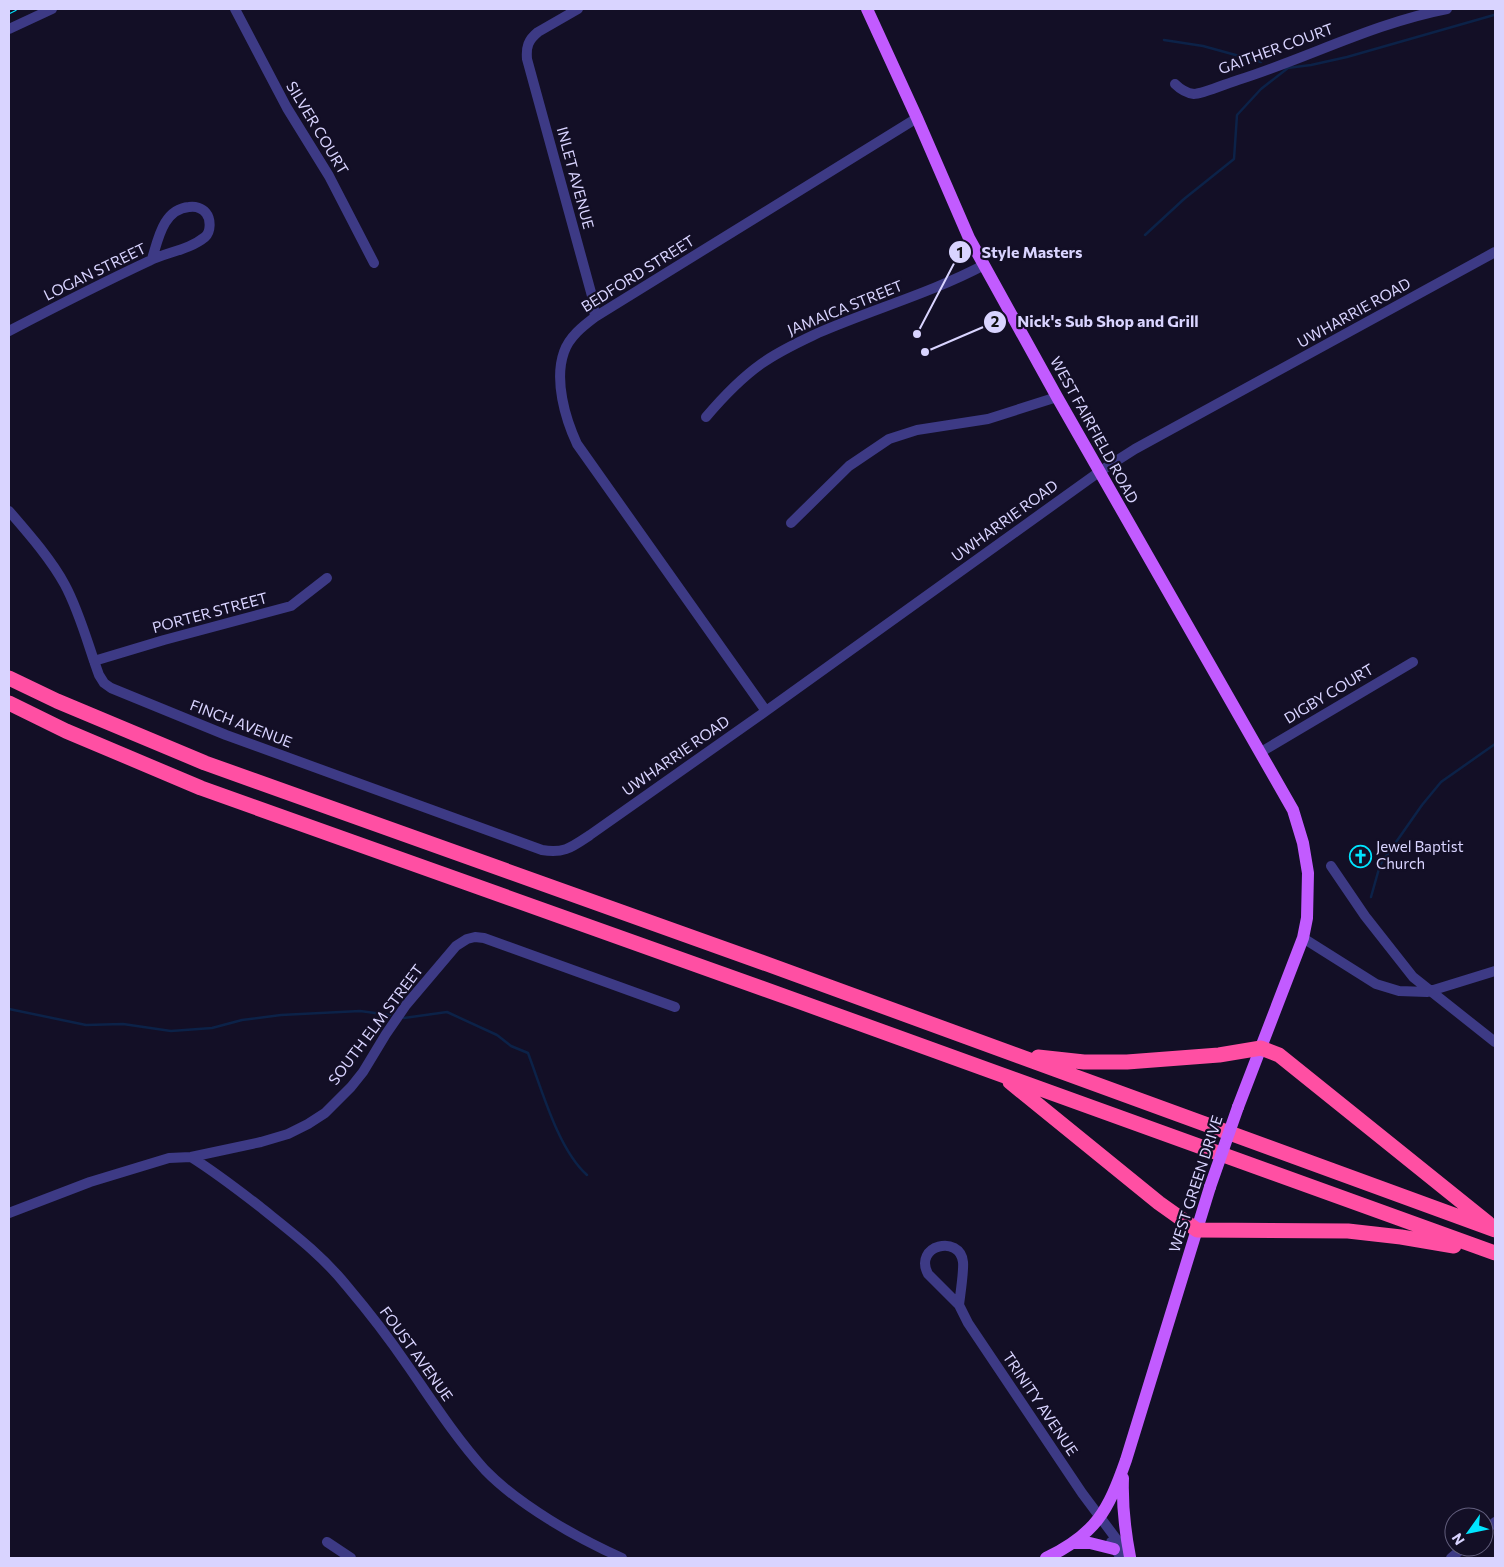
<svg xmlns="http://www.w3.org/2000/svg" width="1504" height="1567" font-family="Commissioner,sans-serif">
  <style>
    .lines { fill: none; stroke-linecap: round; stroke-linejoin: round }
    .stream { stroke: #0c2248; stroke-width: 2.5 }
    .minor { stroke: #3d3a85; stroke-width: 10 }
    .major { stroke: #c25bff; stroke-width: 12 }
    .highway { stroke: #ff4fa3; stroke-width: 15 }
    .rail-casing { stroke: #00e5ff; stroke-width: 4.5 }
    .rail { stroke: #130f26; stroke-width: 2.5; stroke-dasharray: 8; stroke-linecap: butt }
    .major-bridge { stroke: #c25bff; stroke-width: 12 }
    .labels { text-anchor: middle; stroke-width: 4.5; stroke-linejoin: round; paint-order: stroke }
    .street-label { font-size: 15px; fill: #d9d4ff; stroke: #130f26 }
    .poi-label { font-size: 15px; fill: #d9d4ff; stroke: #130f26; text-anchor: start }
    .leader { fill: none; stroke: #d9d4ff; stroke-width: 2 }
    .callout-dot { fill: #d9d4ff; stroke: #130f26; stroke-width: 2 }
    .mark-label { font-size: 15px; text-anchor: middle; font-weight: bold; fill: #111 }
    .callout-label { font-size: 16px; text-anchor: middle; font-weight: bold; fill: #d9d4ff; stroke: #130f26; stroke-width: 4.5; stroke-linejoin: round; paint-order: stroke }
  </style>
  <rect width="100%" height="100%" fill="#130f26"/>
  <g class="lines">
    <path class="stream" d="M 1164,40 L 1203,46 L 1261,62
      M 1287,68 L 1311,65 L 1347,57 L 1494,15
      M 1145,235 L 1184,199 L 1234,159 L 1237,115 L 1261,89 L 1288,68
      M 1371,897 L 1380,865 L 1422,805 L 1441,782 L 1495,744
      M 9,1009 L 86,1025 L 123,1024 L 171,1031 L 212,1028 L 242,1020 L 281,1015 L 360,1011 L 390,1015
      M 404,1018 L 447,1012 L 497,1035 L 511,1046 L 528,1053 C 542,1090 558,1149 587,1175"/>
    <path class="minor" d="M 235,9 L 287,108 L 329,176 L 374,263
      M 578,9 L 538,32 C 528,40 526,47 527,59 L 592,296 L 595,317
      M 9,29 L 52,9
      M 1175,84 C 1180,89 1186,93 1194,94 C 1202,94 1228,83 1238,80 C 1308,58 1374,23 1447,9
      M 9,331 C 55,307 102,283 149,261 C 167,252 189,250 205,237 C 211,232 211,219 206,213 C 202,208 195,206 189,207 C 163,209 158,240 152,259
      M 706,417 C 723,397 740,379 761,364 C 779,351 799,342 818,333 C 873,309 931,293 984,265
      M 9,511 C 28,533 51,559 65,585 C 80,613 88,645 99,675 L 104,683 L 111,688 L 226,735 L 542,850 C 564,854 572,847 590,835 L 766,711 L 1099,472 L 1135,449 L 1495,252
      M 791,523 L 849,466 L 889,439 L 917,430 L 988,419 L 1057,397
      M 94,661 L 164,640 L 291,606 L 327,578
      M 766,711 L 577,444 C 565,418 554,380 564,352 C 569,337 583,326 595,317 L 917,118
      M 1261,752 L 1413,662
      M 1331,866 L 1365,916 L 1413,977 L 1495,1042
      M 1303,938 L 1376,984 L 1399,991 L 1427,992 L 1495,971
      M 191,1157 C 215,1172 237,1189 259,1206 C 290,1231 321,1254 346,1285 C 368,1311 389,1338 408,1366 C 433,1402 456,1438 485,1470 C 519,1505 577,1538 622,1558
      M 9,1213 L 90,1182 L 169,1158 L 191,1157 L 261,1142 L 288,1134 L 308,1124 L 325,1113 L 351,1087 L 363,1072 L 386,1034 L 406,1005 L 456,946 L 467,939 L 475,937 L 484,938 L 675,1007
      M 959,1305 C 960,1296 964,1271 963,1262 C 960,1234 913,1245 928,1274 L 959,1305 L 968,1323 L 1082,1493 L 1129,1556
      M 1484,1531 L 1495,1522
      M 327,1542 L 351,1558
      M 1111,1542 L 1121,1558
      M 1451,1558 L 1464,1547"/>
    <path class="major" d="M 867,9 L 917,118 L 969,238 L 1057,397 L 1293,810 L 1303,843 L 1308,873 L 1307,918 L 1303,938 L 1238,1107
      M 1123,1478 C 1122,1505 1125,1531 1130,1557
      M 1074,1543 L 1090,1543 L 1114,1549
      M 1046,1558 C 1096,1534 1108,1511 1126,1460 L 1210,1187"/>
    <path class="highway" d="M 9,678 L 57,701 L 205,763 L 767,964 L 1495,1230
      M 9,703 L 66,731 L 201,788 L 792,999 L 1495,1253
      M 1038,1057 L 1084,1062 L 1127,1062 L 1219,1055 L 1261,1048 L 1279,1055 L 1488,1223
      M 1010,1082 L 1159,1203 L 1197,1230 L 1348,1231 L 1401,1237 L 1454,1246"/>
    <defs>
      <path id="rail" d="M 9,12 L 15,9"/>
    </defs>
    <use href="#rail" class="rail-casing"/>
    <use href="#rail" class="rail"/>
    <path class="major-bridge" d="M 1210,1187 L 1238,1107"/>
  </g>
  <defs>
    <symbol id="church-ring" viewBox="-11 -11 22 22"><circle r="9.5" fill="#130f26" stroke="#00e5ff" stroke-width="1.5"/><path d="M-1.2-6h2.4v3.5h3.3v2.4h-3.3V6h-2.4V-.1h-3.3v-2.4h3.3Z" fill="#00e5ff"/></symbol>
  </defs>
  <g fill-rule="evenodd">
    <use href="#church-ring" x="1348" y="844" width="25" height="25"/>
  </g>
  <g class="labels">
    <g class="street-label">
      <text transform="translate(1276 49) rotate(-20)" y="5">GAITHER COURT</text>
      <text transform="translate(317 128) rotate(59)" y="5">SILVER COURT</text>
      <text transform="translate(575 178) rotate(75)" y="5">INLET AVENUE</text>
      <text transform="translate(95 272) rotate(-26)" y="5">LOGAN STREET</text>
      <text transform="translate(638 274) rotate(-32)" y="5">BEDFORD STREET</text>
      <text transform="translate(845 308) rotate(-22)" y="5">JAMAICA STREET</text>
      <text transform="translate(1354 313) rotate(-29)" y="5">UWHARRIE ROAD</text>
      <text transform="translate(1094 430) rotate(61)" y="5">WEST FAIRFIELD ROAD</text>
      <text transform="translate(1005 521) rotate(-36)" y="5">UWHARRIE ROAD</text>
      <text transform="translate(210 613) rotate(-15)" y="5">PORTER STREET</text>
      <text transform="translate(1329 694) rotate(-31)" y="5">DIGBY COURT</text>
      <text transform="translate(241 724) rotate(21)" y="5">FINCH AVENUE</text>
      <text transform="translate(676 756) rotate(-35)" y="5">UWHARRIE ROAD</text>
      <text transform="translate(376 1025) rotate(-53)" y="5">SOUTH ELM STREET</text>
      <text transform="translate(1196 1184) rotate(-72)" y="5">WEST GREEN DRIVE</text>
      <text transform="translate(416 1354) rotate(54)" y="5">FOUST AVENUE</text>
      <text transform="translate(1040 1404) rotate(56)" y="5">TRINITY AVENUE</text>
    </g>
    <g class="poi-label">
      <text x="1376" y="852">Jewel Baptist<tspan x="1376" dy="17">Church</tspan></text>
    </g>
  </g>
  <path class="leader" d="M917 334L960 252M925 352L995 322"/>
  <g class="callout-dot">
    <circle cx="917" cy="334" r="5"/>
    <circle cx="925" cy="352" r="5"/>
    <circle cx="960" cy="252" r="12"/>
    <circle cx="995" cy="322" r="12"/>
  </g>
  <g class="mark-label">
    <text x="960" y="258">1</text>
    <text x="995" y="327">2</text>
  </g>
  <g class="callout-label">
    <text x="1032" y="258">Style Masters</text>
    <text x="1108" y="327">Nick's Sub Shop and Grill</text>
  </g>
  <rect width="1504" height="1567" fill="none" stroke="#d9d4ff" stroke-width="20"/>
  <g transform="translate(1469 1532) rotate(237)"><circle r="24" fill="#130f26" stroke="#625e7d"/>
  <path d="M0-4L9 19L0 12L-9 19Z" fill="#00e5ff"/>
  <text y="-8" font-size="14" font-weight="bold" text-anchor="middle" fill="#d9d4ff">N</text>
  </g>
</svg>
